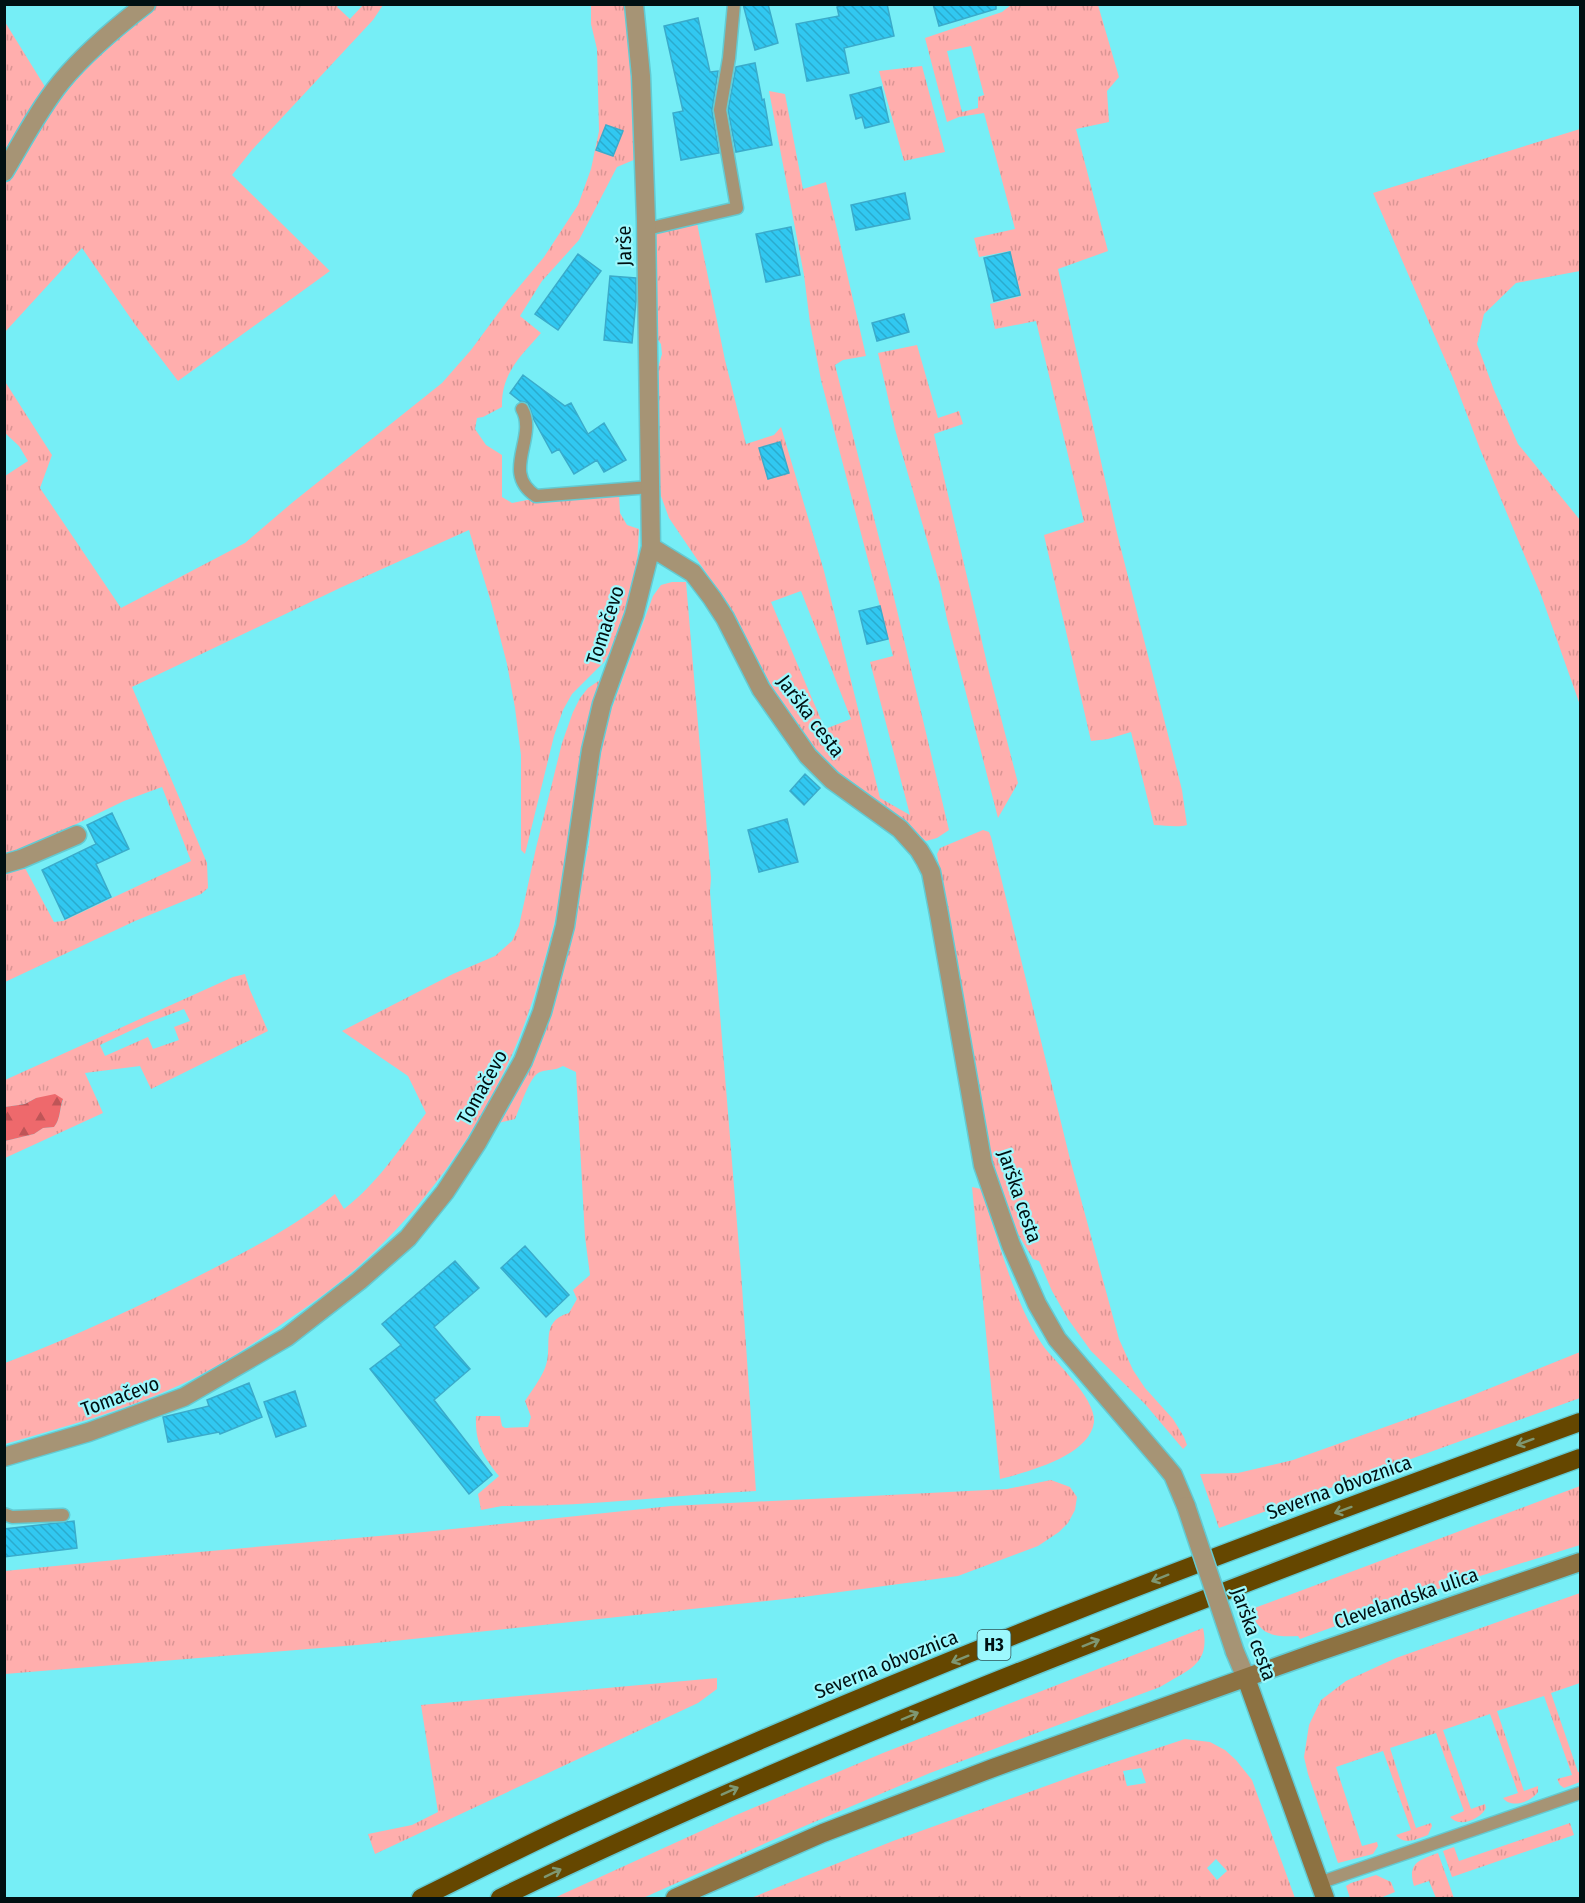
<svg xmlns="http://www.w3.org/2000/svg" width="1585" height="1903" font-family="'Fira Sans Condensed',sans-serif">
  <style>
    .grass { fill: url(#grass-tufts); fill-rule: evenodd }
    .forest { fill: url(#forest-firs) }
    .building { fill: url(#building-back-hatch); stroke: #3aabcb; stroke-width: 1.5 }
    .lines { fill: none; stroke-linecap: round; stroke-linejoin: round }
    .lane-casing { stroke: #63cad2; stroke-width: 15 }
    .street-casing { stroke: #63cad2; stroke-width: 21 }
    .secondary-casing { stroke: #63cad2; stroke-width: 21 }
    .highway-casing { stroke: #63cad2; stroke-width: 21 }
    .lane { stroke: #a69475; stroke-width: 12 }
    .street { stroke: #a69475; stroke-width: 18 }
    .secondary { stroke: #8d7242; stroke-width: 18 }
    .highway { stroke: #654700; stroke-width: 18 }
    .street-bridge-casing { stroke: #63cad2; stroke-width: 21; stroke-linecap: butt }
    .street-bridge { stroke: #a69475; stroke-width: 18 }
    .oneway { stroke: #7e9772 }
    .labels { text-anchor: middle; stroke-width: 4.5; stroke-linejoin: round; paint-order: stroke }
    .shield { fill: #9df8fd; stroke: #2f5658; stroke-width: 1.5 }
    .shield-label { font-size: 18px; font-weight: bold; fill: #001012 }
    .street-label { font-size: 20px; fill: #001012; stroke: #9df8fd }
  </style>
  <defs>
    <pattern id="grass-tufts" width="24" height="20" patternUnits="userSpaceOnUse" patternTransform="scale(1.5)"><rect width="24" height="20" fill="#ffaead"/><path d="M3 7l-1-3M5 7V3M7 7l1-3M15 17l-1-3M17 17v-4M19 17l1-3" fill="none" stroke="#d99594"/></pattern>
    <pattern id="forest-firs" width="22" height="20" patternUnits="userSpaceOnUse" patternTransform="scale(1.5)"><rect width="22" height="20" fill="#ee696c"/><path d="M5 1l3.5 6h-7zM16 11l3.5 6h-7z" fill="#be5557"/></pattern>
    <pattern id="building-back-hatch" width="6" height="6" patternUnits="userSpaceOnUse" patternTransform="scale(1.5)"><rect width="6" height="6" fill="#31c8f1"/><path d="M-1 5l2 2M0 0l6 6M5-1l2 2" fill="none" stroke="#2aabce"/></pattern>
  </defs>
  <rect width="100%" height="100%" fill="#76eef6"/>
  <path class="grass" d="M 156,5 L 339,5 L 337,7 L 350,19 L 363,5 L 383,5 L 373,20 L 252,150 L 232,175 L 330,271 L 178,381 L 136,326 L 82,248 L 5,332 L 5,182 L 37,129 L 70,81 Z
    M 591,5 L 625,5 L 636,109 L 636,159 L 617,167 L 579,240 L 542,281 L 520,316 L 541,333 C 521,356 501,373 502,407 L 483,417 L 477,418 L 475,429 L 486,445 L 502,455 L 502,497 L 512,503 L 527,500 L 619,495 L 620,513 L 627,525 L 639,529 L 637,564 L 619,637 L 604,662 L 572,694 L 563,710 L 554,736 L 525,854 L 521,850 L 521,755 L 515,708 L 507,664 L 491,602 L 469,530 L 342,587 L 132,687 L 207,863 L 208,888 L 201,894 L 135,921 L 5,982 L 5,869 L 25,868 L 54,922 L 63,921 L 191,861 L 162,787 L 124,801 L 14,854 L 5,855 L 5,476 L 28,461 L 19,446 L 5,433 L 4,380 L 52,455 L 40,488 L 121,608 L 245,543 L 293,502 L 442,383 L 471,350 L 508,300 L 544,257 L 578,205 L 591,169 L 599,131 L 597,49 L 591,24 Z
    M 1011,5 L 1098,5 L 1119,77 L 1107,91 L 1109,122 L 1076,129 L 1108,251 L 1058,269 L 1117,533 L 1182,790 L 1187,825 C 1176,828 1165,825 1154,825 L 1131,732 L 1108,739 L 1091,741 L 1044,535 L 1084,522 L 1036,321 L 995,329 L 990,304 L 1021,296 L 1010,251 L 979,257 L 974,238 L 1015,229 L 984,113 L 959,117 L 947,122 L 925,38 L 1002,12 ZM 971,46 L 984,95 L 978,97 L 978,108 L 962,112 L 947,51 Z
    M 5,22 L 47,90 L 5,162 Z
    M 922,66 L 945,152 L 904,161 L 879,71 Z
    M 769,91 L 785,94 L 803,189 L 826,182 L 866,356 L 843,360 L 835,365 L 892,589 L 949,830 L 937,838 L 926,841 L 856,786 L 830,771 L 787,715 L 728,605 L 669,518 L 661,496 L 655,448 L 656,375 L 662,354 L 661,344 L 655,336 L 653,235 L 661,227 L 697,223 L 725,360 L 746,444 L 774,435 L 781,427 L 824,571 L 880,798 L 910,815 L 870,662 L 893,656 L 821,380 L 810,323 L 804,275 ZM 801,591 L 851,719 L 825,729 L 771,602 Z
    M 1580,129 L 1580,271 L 1516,283 L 1484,314 L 1477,344 L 1494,390 L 1518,444 L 1580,520 L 1580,705 L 1541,595 L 1480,449 L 1453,378 L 1373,193 Z
    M 917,345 L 938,418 L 959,411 L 963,424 L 934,434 L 989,672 L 1018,783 L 998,818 L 947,619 L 940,585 L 895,429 L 878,353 Z
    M 672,582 L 686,582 L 711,878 L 710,892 L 741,1272 L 756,1491 C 671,1495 587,1507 502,1506 L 481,1510 L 478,1494 L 499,1476 C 483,1456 475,1443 476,1416 L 500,1416 L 502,1426 L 505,1428 L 528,1427 L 531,1417 L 525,1401 C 532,1390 540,1380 545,1368 C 554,1347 538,1322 569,1313 L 577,1299 L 573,1290 L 590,1275 L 585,1237 L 576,1072 L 563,1066 C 554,1071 549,1069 540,1072 C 530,1075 520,1108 515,1119 L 498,1123 L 568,949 L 589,843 L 593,800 L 604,734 L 610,713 L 653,596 L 661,585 Z
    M 600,680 C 578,747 574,817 562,887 C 557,914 550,942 542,969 C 512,1082 447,1187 359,1266 C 334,1288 307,1307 279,1326 C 247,1348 215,1369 180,1385 C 124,1411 63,1427 5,1444 L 5,1363 C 79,1335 147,1303 218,1266 C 258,1245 300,1223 335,1194 L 344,1209 C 378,1183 401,1147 426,1113 L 408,1076 L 342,1031 L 453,974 L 495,956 L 512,941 L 519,926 L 536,848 L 562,743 L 573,712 L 580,698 L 588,688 Z
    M 983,830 L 989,832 L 991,837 L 1070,1159 L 1119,1339 L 1133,1370 L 1145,1388 L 1173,1419 L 1184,1437 L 1187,1445 L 1183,1449 L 1145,1404 L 1091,1351 L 1068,1319 L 1052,1291 L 1039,1261 L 1033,1259 L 1018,1234 L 1002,1198 L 993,1166 L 937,854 L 940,848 Z
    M 245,974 L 250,990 L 268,1031 L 151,1089 L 140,1066 L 85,1073 L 103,1113 L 5,1158 L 5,1141 L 34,1134 L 43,1128 L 54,1127 C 61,1118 59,1110 63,1100 L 36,1098 L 25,1104 L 5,1107 L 5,1080 L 233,977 ZM 184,1009 L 190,1021 L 174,1027 L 179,1040 L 153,1049 L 148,1037 L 105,1056 L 100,1045 L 147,1023 Z
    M 972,1187 L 981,1189 C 998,1238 1014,1304 1044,1347 C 1058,1365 1096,1399 1094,1422 C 1090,1456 1027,1472 1000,1479 Z
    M 1580,1352 L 1580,1398 L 1219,1528 L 1200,1474 L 1238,1473 L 1293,1460 L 1463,1399 Z
    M 1051,1480 L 1070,1487 L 1077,1497 L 1075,1510 L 1068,1523 L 1059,1532 L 1038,1546 L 958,1576 L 803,1597 L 357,1645 L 5,1674 L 5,1571 L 165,1555 L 424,1532 L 671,1506 L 1007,1489 Z
    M 1580,1486 L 1580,1545 L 1435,1590 L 1300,1639 L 1298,1636 C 1271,1637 1261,1635 1249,1610 Z
    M 1580,1593 L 1580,1683 L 1551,1693 L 1578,1772 L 1580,1772 L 1580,1782 L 1564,1788 L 1560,1785 L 1557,1779 L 1572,1775 L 1544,1696 L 1497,1711 L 1524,1791 L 1538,1786 L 1538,1792 C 1531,1802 1511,1809 1503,1798 L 1518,1793 L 1490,1714 L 1443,1730 L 1471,1809 L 1485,1804 L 1486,1808 C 1480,1820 1459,1828 1450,1817 L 1464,1811 L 1436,1733 L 1390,1748 L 1416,1828 L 1431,1823 L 1432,1826 L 1428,1835 C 1416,1839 1405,1846 1396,1835 L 1411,1830 L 1383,1751 L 1336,1767 L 1362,1846 L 1377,1842 L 1378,1846 L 1373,1854 L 1338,1863 L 1308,1774 L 1304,1757 L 1309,1725 L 1321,1700 L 1346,1681 L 1396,1658 Z
    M 1203,1628 C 1211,1665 1187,1670 1160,1687 L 930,1773 L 793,1831 L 643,1898 L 554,1898 L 734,1816 L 883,1753 Z
    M 717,1678 L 717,1689 L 698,1703 L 375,1854 L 368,1834 L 412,1825 L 438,1812 L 421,1705 Z
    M 1185,1739 L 1210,1742 L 1225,1750 L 1236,1760 L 1252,1780 L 1295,1898 L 751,1898 L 893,1841 L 1082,1773 ZM 1141,1768 L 1146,1783 L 1127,1786 L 1123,1771 ZM 1216,1859 L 1227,1871 L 1217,1880 L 1207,1868 Z
    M 1570,1823 L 1574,1835 L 1452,1877 L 1443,1851 L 1454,1847 L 1459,1861 Z
    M 1438,1853 L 1454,1898 L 1436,1898 L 1429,1881 L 1414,1886 C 1407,1863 1419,1860 1438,1853 Z
    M 1376,1875 L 1391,1882 L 1395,1892 L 1380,1898 L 1350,1898 L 1346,1886 L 1351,1883 Z"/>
  <path class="forest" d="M 55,1094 L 63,1099 C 59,1110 61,1118 54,1127 L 43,1128 L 34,1134 L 5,1141 L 5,1107 L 25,1104 L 36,1098 Z"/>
  <path class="building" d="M 743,4 L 768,4 L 778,43 L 755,50 Z
    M 847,4 L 887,4 L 894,36 L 844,48 L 849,73 L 807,81 L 796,24 L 839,16 L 837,7 Z
    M 933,4 L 996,4 L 996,9 L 939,26 Z
    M 698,18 L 710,72 L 718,71 L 712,111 L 719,153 L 681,160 L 673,113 L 683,111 L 664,26 Z
    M 755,63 L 762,100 L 764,99 L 772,145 L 736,152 L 728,110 L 736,67 Z
    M 881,87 L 889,122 L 865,128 L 862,117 L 856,119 L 850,95 Z
    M 606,125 L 623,131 L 613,156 L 596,150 Z
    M 905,193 L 910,219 L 856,230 L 851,205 Z
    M 791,227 L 800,275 L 766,282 L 756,234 Z
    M 1010,252 L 1020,295 L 994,301 L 984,258 Z
    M 578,254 L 601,271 L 558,330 L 535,314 Z
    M 610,276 L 636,278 L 636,301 L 632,343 L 604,340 Z
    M 904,314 L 909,332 L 877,341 L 872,323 Z
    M 523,375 L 565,406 L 571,403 L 588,434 L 604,423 L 626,460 L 604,472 L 597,460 L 574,474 L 559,449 L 552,453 L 534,420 L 528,403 L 520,401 L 510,393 Z
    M 780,442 L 789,473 L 768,479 L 759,448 Z
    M 880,606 L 888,639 L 867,644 L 859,611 Z
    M 805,774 L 820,788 L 804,805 L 790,791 Z
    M 112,813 L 129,849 L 96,864 L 111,897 L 65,919 L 42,870 L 96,844 L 87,825 Z
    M 787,819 L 798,862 L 759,872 L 748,830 Z
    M 525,1246 L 569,1295 L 546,1317 L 501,1268 Z
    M 455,1261 L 479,1288 L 434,1327 L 470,1369 L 434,1400 L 492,1475 L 469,1494 L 370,1369 L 401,1345 L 382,1324 Z
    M 249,1383 L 262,1417 L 220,1434 L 219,1432 L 168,1442 L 163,1417 L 209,1406 L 207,1400 Z
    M 295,1391 L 306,1426 L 276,1437 L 264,1402 Z
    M 74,1521 L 77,1548 L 4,1557 L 4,1529 Z"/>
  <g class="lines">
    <defs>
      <path id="lane" d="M 647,229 L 737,208 L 720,110 L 729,58 L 734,4
        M 522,409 C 538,438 500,472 536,496 L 650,487
        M 4,1514 L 12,1517 L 63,1515
        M 1319,1883 L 1580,1793"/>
      <path id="street" d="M 4,172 C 22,142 39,109 61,82 C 85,53 116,27 146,4
        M 651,547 L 693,573 L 712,598 L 725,618 L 761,689 L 808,756 L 832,780 L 900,829 L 919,850 L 925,860 L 931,872 L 939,914 L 983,1165 L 1011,1245 L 1037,1304 L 1057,1339 L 1164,1464 L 1173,1475 L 1186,1506
        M 4,864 L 21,859 L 77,835
        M 4,1457 L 89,1432 L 184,1397 L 287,1337 L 359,1281 L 408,1238 L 445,1192 L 477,1143 L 523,1061 L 542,1012 L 565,926 L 591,750 L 602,704 L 634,615 L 651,547 L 646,221 L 641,76 L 634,4
        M 1235,1652 L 1246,1678"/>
      <path id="secondary" d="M 1246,1678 L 1325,1898
        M 675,1898 L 823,1833 L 993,1768 L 1312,1654 L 1580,1562"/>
      <path id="highway" d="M 421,1898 C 472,1873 522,1847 574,1823 C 902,1672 1241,1545 1580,1422
        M 500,1898 C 681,1810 867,1732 1054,1658 C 1228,1589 1404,1522 1580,1458"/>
    </defs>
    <use href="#lane" class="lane-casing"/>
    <use href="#street" class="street-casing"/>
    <use href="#secondary" class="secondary-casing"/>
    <use href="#highway" class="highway-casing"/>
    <use href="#lane" class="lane"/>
    <use href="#street" class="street"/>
    <use href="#secondary" class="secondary"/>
    <use href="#highway" class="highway"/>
    <defs>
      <path id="street-bridge" d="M 1186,1506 L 1235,1652"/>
    </defs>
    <use href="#street-bridge" class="street-bridge-casing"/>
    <use href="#street-bridge" class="street-bridge"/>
  </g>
  <defs><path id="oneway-shaft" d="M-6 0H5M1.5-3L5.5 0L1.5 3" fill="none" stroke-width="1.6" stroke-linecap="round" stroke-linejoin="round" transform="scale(1.5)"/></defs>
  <g class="oneway">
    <use href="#oneway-shaft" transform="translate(1525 1442) rotate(160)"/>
    <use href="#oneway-shaft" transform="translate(1343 1510) rotate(160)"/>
    <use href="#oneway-shaft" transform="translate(1160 1578) rotate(158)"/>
    <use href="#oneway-shaft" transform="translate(1091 1643) rotate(-22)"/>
    <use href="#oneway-shaft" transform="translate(960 1659) rotate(158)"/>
    <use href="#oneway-shaft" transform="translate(910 1716) rotate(-23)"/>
    <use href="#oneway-shaft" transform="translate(730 1791) rotate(-24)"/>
    <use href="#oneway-shaft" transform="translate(553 1873) rotate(-26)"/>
  </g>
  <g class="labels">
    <rect class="shield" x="977.5" y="1630" width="33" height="30" rx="4.5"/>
    <g class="shield-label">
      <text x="994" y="1651">H3</text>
    </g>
    <g class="street-label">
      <text transform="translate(624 246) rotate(-91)" y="7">Jarše</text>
      <text transform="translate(605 625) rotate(-72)" y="7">Tomačevo</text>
      <text transform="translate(811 716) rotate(53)" y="7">Jarška cesta</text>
      <text transform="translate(482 1087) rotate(-61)" y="7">Tomačevo</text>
      <text transform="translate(1020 1196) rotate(71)" y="7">Jarška cesta</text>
      <text transform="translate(120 1396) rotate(-20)" y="7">Tomačevo</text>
      <text transform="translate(1339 1487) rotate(-20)" y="7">Severna obvoznica</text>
      <text transform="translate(1406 1598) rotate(-19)" y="7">Clevelandska ulica</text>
      <text transform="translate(1254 1634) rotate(70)" y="7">Jarška cesta</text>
      <text transform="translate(886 1664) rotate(-22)" y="7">Severna obvoznica</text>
    </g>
  </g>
  <rect width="1585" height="1903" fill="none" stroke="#001012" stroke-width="12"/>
</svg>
